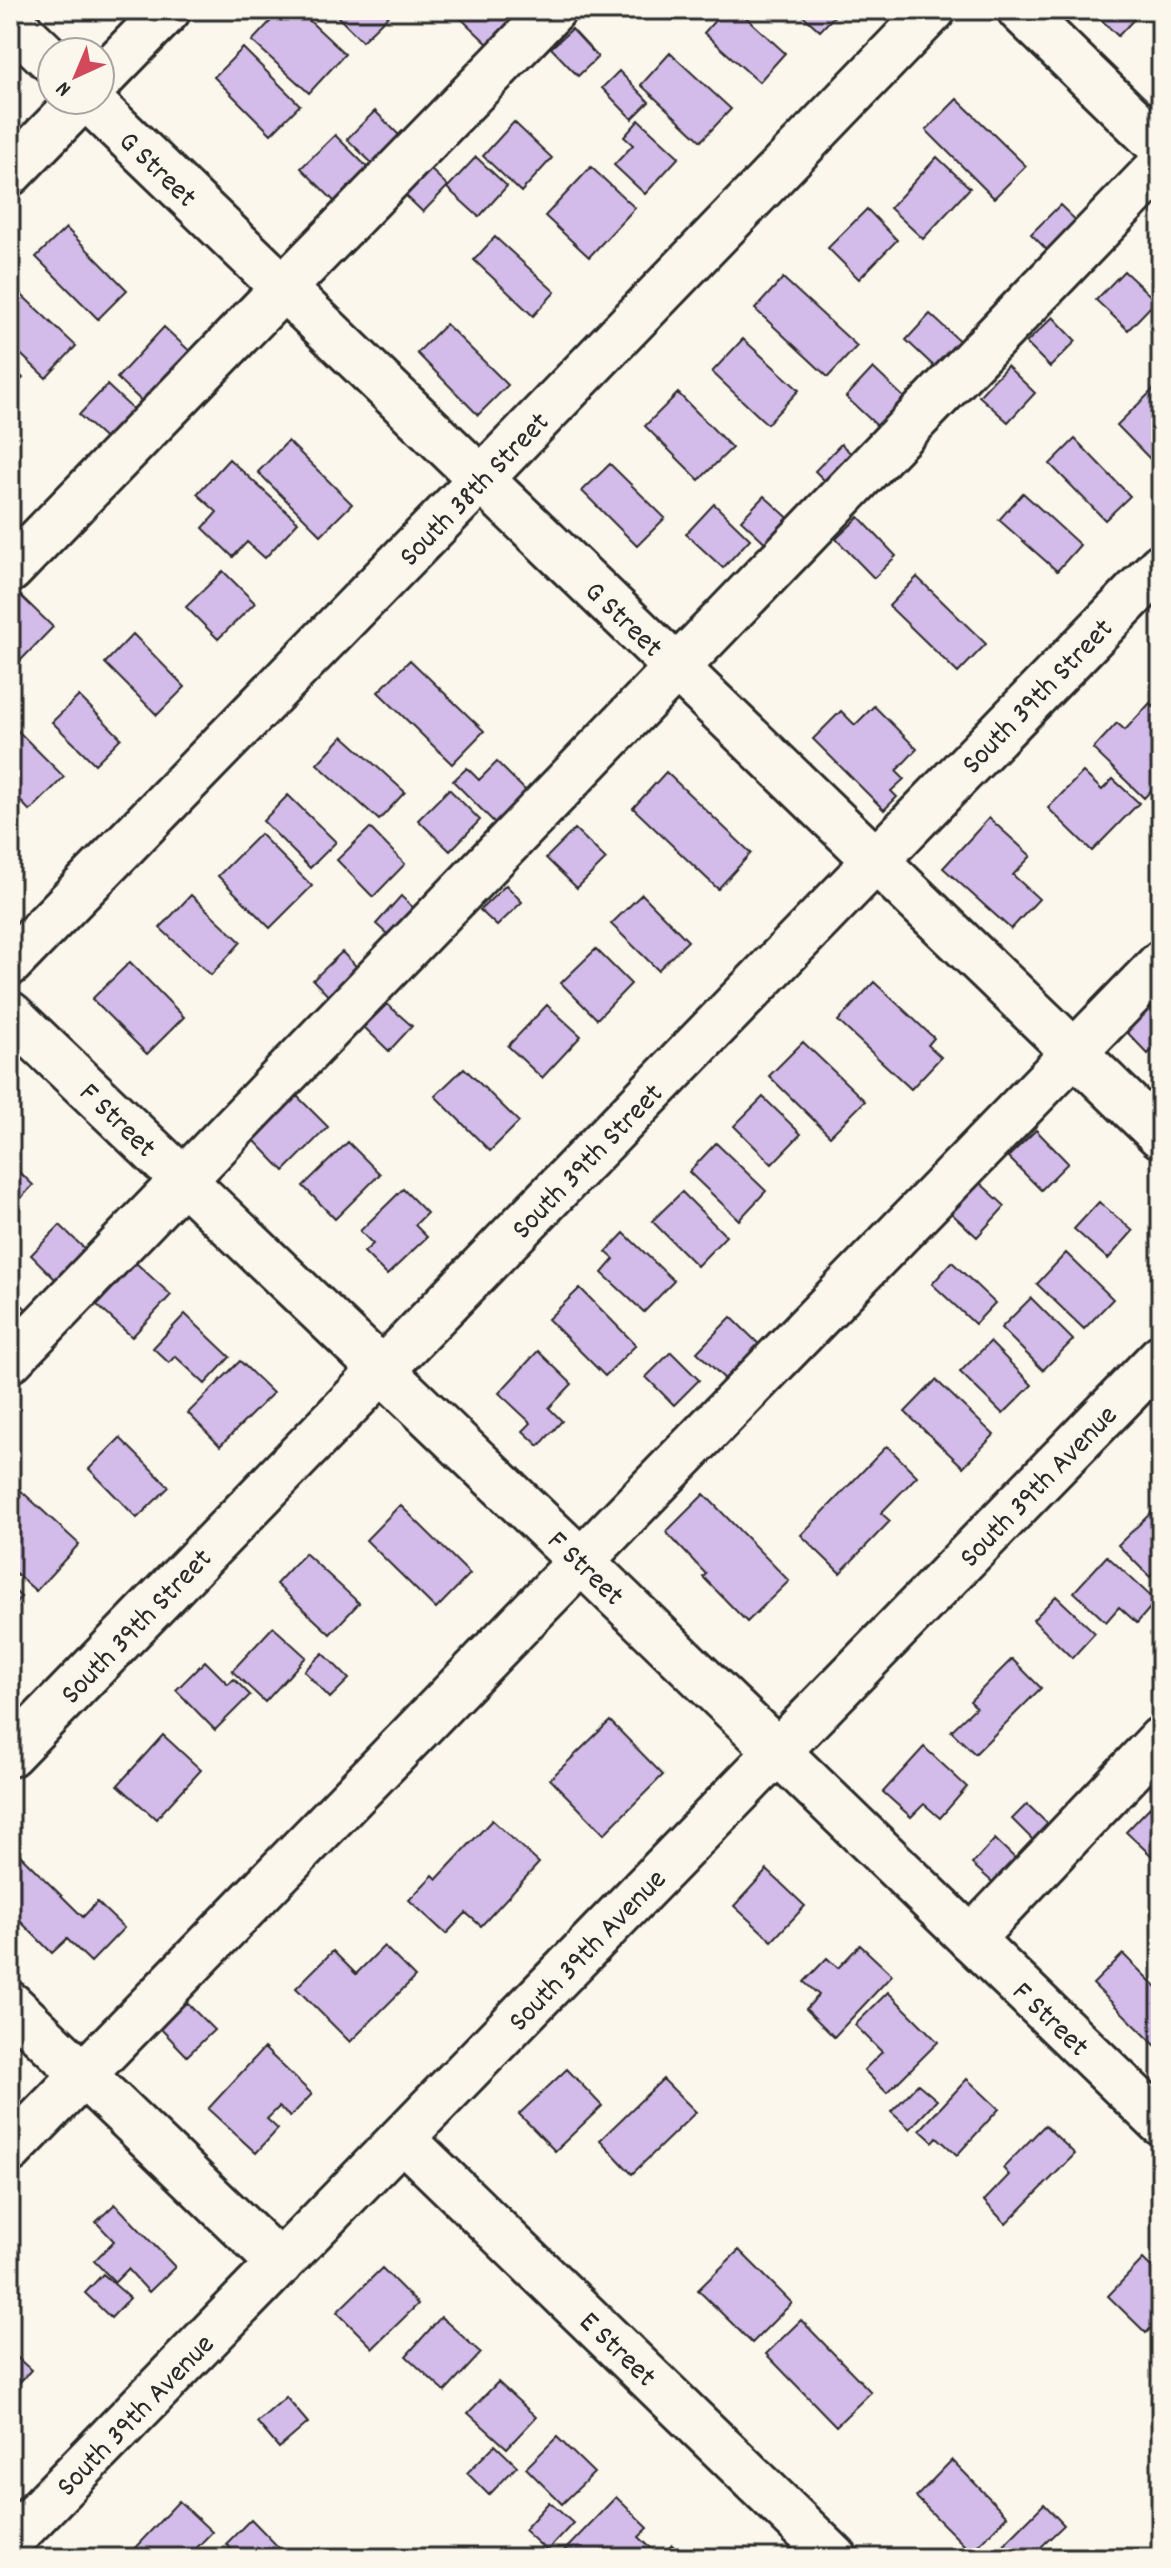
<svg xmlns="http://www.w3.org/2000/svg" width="1171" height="2568" font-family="Dekko,sans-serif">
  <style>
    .building { fill: #d3bbea; stroke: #2b2b2b; stroke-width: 2 }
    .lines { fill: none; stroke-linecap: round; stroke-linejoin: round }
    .minor-casing { stroke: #2b2b2b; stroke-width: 50 }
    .major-casing { stroke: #2b2b2b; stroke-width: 50 }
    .minor { stroke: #fbf7ec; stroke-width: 44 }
    .major { stroke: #fbf7ec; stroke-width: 44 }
    .labels { text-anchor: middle; stroke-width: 8; stroke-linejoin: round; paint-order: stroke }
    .street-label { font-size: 30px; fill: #2b2b2b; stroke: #fbf7ec }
  </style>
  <rect width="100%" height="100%" fill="#fbf7ec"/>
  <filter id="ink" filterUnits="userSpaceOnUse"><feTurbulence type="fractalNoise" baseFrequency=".0125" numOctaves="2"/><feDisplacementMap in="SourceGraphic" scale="16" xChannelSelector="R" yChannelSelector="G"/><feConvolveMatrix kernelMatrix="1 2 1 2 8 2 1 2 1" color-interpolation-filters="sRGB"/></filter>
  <g filter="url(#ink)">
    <path class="building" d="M 281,10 L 298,10 L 345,54 L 309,93 L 252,41 Z
      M 331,10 L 390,10 L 392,12 L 362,41 Z
      M 452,10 L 509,10 L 520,21 L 493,49 Z
      M 724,10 L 738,10 L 785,53 L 759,82 L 704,33 Z
      M 797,10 L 840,10 L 820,31 Z
      M 1091,10 L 1143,10 L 1118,36 Z
      M 572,29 L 598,57 L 578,76 L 551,48 Z
      M 243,48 L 300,105 L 271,134 L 214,77 Z
      M 670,53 L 731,109 L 701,141 L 641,85 Z
      M 619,71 L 649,102 L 632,119 L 602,88 Z
      M 957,99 L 1026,166 L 994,198 L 926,130 Z
      M 375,111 L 405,141 L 378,169 L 347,139 Z
      M 639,120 L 679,157 L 645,194 L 614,165 L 633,145 L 624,137 Z
      M 514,122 L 552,158 L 521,192 L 483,156 Z
      M 335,135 L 373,173 L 339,206 L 301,168 Z
      M 476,157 L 507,186 L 479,217 L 447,188 Z
      M 937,157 L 970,188 L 923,239 L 890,208 Z
      M 427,166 L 448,186 L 423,212 L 402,192 Z
      M 591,167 L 635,208 L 589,257 L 545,216 Z
      M 1060,205 L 1087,231 L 1058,261 L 1031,234 Z
      M 867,209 L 897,240 L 859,279 L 828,248 Z
      M 66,228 L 127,290 L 98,319 L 36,257 Z
      M 495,237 L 555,292 L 533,316 L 474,260 Z
      M 1124,271 L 1156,301 L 1128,330 L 1096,300 Z
      M 783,278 L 857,346 L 828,377 L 755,309 Z
      M 10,284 L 76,346 L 46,378 L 10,344 Z
      M 930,314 L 963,344 L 939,371 L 906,340 Z
      M 1053,317 L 1076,341 L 1050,367 L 1026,343 Z
      M 446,324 L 508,385 L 478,415 L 417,353 Z
      M 164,327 L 196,357 L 149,408 L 117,378 Z
      M 743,339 L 799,390 L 767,424 L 712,372 Z
      M 10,366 L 23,378 L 10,391 Z
      M 1007,366 L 1035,393 L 1008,422 L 979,396 Z
      M 873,368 L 913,406 L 887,435 L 846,397 Z
      M 1161,382 L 1161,456 L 1154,463 L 1117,425 Z
      M 107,385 L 138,414 L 111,444 L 79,415 Z
      M 678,393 L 732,448 L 699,480 L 645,426 Z
      M 1075,439 L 1130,496 L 1105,520 L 1050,464 Z
      M 288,441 L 352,504 L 321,535 L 258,472 Z
      M 841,444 L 861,463 L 834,490 L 815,471 Z
      M 229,459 L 298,522 L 265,558 L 247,542 L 233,557 L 203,528 L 217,512 L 197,494 Z
      M 610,464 L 665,518 L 637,546 L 582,491 Z
      M 1023,493 L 1080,545 L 1057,571 L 999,520 Z
      M 764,496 L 795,524 L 772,549 L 741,520 Z
      M 714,504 L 750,539 L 723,568 L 686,534 Z
      M 859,517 L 896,556 L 874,578 L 836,539 Z
      M 223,571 L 255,603 L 218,639 L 186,607 Z
      M 917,577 L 986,644 L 958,673 L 889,606 Z
      M 20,595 L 53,627 L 21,660 L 10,649 L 10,606 Z
      M 133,634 L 185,687 L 157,715 L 105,663 Z
      M 410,660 L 484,731 L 452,764 L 378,692 Z
      M 79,696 L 121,738 L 95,764 L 52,722 Z
      M 1150,703 L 1161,714 L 1161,766 L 1153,774 L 1160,781 L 1144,798 L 1093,749 L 1117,723 L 1125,730 Z
      M 874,706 L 917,749 L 896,771 L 904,779 L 891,791 L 897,797 L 884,810 L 813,739 L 841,711 L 855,725 Z
      M 10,723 L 64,777 L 30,811 L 10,790 Z
      M 343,736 L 405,792 L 379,820 L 317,764 Z
      M 497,762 L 533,798 L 502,830 L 453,781 L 467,768 L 479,780 Z
      M 666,772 L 751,853 L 718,889 L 633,808 Z
      M 1083,772 L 1102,790 L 1113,779 L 1139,803 L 1092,851 L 1048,808 Z
      M 449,789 L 480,820 L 450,851 L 418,820 Z
      M 288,795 L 336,842 L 310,868 L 263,821 Z
      M 989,818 L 1031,856 L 1013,875 L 1039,899 L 1011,929 L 943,868 Z
      M 370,828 L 405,864 L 373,897 L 337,860 Z
      M 575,829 L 606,859 L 577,888 L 546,858 Z
      M 260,834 L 312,886 L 270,928 L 218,876 Z
      M 506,885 L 522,902 L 497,926 L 480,910 Z
      M 642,894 L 688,941 L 658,970 L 611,924 Z
      M 191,895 L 241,942 L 211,975 L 160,928 Z
      M 401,896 L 422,916 L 397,943 L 376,924 Z
      M 596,949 L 631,984 L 597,1019 L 561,983 Z
      M 342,952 L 368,978 L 339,1007 L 313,980 Z
      M 130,962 L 184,1017 L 147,1054 L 92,999 Z
      M 874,982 L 934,1038 L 928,1045 L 941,1057 L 911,1089 L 838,1021 Z
      M 1154,1001 L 1161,1008 L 1161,1041 L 1148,1054 L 1124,1029 Z
      M 387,1004 L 412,1026 L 389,1051 L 364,1027 Z
      M 547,1005 L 581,1036 L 542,1078 L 508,1046 Z
      M 803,1042 L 865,1101 L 830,1136 L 769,1076 Z
      M 464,1068 L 519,1122 L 490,1151 L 435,1096 Z
      M 297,1096 L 328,1127 L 284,1171 L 253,1139 Z
      M 763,1097 L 801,1134 L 772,1164 L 734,1126 Z
      M 1036,1130 L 1068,1163 L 1041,1190 L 1008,1157 Z
      M 348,1142 L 380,1174 L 335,1219 L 303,1186 Z
      M 716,1143 L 766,1191 L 739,1220 L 689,1172 Z
      M 10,1163 L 33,1185 L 10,1210 Z
      M 979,1182 L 1005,1206 L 977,1237 L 951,1213 Z
      M 403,1189 L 427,1213 L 415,1225 L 427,1237 L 387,1275 L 364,1252 L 373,1244 L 360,1231 Z
      M 682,1192 L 726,1236 L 697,1266 L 652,1221 Z
      M 1099,1202 L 1133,1231 L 1108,1259 L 1074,1229 Z
      M 60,1225 L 92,1256 L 62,1286 L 31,1255 Z
      M 624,1233 L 674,1281 L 644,1312 L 602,1273 L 614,1259 L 606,1252 Z
      M 1066,1253 L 1113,1299 L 1084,1329 L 1037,1284 Z
      M 952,1262 L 995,1303 L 975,1324 L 932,1284 Z
      M 136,1263 L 171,1295 L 132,1337 L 97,1305 Z
      M 580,1288 L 636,1345 L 605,1376 L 548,1319 Z
      M 10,1293 L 33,1316 L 10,1338 Z
      M 1031,1298 L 1073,1340 L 1043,1370 L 1001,1328 Z
      M 185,1314 L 230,1357 L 205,1384 L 175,1356 L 169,1363 L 153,1348 Z
      M 731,1317 L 764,1349 L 730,1384 L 697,1352 Z
      M 990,1342 L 1032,1385 L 1003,1414 L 960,1372 Z
      M 538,1351 L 572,1384 L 549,1408 L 562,1421 L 539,1446 L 523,1431 L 531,1423 L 499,1393 Z
      M 671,1352 L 699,1380 L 674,1405 L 646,1377 Z
      M 240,1361 L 273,1393 L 220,1446 L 188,1413 Z
      M 936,1380 L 994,1435 L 963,1467 L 905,1412 Z
      M 120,1438 L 169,1487 L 137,1518 L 89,1469 Z
      M 887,1446 L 917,1476 L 881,1513 L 890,1521 L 840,1573 L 801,1535 Z
      M 1161,1478 L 1161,1494 L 1153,1486 Z
      M 18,1488 L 79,1544 L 36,1591 L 10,1568 L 10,1523 L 13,1520 L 10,1517 L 10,1497 Z
      M 704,1494 L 789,1581 L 747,1622 L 703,1577 L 706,1574 L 666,1532 Z
      M 400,1505 L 470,1574 L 436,1609 L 366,1540 Z
      M 1154,1510 L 1161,1517 L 1161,1566 L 1150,1577 L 1118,1545 Z
      M 305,1553 L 359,1603 L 330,1634 L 276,1584 Z
      M 1107,1556 L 1156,1601 L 1137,1623 L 1119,1607 L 1106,1622 L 1074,1592 Z
      M 10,1586 L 21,1597 L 10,1608 Z
      M 1056,1596 L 1095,1633 L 1072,1658 L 1033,1620 Z
      M 273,1627 L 306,1657 L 265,1702 L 232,1671 Z
      M 323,1653 L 349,1679 L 330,1698 L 304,1671 Z
      M 1012,1659 L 1041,1688 L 975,1754 L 951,1731 L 976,1707 L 970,1701 Z
      M 205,1661 L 228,1684 L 234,1679 L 250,1695 L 215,1730 L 176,1690 Z
      M 610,1721 L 663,1775 L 604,1834 L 550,1779 Z
      M 163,1735 L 201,1770 L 156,1819 L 118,1785 Z
      M 924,1747 L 967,1787 L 940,1818 L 924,1804 L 911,1817 L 883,1792 Z
      M 1027,1804 L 1055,1831 L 1040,1847 L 1012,1819 Z
      M 1152,1805 L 1161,1813 L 1161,1851 L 1154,1858 L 1126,1832 Z
      M 492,1820 L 539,1863 L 481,1926 L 466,1913 L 446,1934 L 409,1900 L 433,1875 L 437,1879 Z
      M 995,1839 L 1020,1863 L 998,1887 L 972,1864 Z
      M 19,1854 L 83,1917 L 97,1902 L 124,1928 L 91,1962 L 67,1939 L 52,1953 L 10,1911 L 10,1863 Z
      M 767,1870 L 805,1906 L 772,1941 L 734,1906 Z
      M 860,1945 L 892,1975 L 834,2037 L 806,2009 L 819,1995 L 804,1982 L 827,1958 L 838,1968 Z
      M 384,1946 L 415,1977 L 350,2042 L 296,1988 L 333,1951 L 356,1974 Z
      M 1123,1954 L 1161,1992 L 1161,2051 L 1093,1984 Z
      M 888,1992 L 938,2042 L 887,2093 L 864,2070 L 882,2052 L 855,2025 Z
      M 186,2002 L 214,2030 L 187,2056 L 160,2028 Z
      M 264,2048 L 312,2094 L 290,2117 L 279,2107 L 267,2119 L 278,2129 L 256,2153 L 208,2109 Z
      M 567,2069 L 602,2106 L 555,2151 L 519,2114 Z
      M 663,2079 L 696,2112 L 632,2174 L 600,2140 Z
      M 967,2079 L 999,2109 L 957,2155 L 937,2137 L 933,2142 L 920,2130 Z
      M 918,2084 L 937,2100 L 910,2129 L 891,2112 Z
      M 1045,2125 L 1075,2154 L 1006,2224 L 984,2201 L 1009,2175 L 1003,2168 Z
      M 115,2204 L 175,2267 L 149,2292 L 128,2269 L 115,2282 L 94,2261 L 114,2241 L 96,2222 Z
      M 739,2250 L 792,2303 L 752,2343 L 698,2290 Z
      M 1143,2259 L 1161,2277 L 1161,2318 L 1146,2333 L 1108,2296 Z
      M 382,2268 L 418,2304 L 373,2348 L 337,2312 Z
      M 103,2274 L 130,2298 L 111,2318 L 85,2293 Z
      M 441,2317 L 481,2353 L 445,2392 L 406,2356 Z
      M 801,2320 L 871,2392 L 836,2426 L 766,2354 Z
      M 10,2351 L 31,2370 L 10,2393 Z
      M 498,2382 L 536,2417 L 507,2448 L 468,2413 Z
      M 286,2397 L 308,2423 L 279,2448 L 257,2422 Z
      M 557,2437 L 594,2473 L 562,2504 L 526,2468 Z
      M 495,2445 L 517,2466 L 489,2495 L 467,2473 Z
      M 952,2460 L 1007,2516 L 971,2552 L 916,2497 Z
      M 616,2497 L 648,2528 L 639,2537 L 653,2550 L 645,2558 L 569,2558 L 563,2552 Z
      M 179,2501 L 212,2532 L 187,2558 L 138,2558 L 131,2552 Z
      M 549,2502 L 573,2523 L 547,2551 L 524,2530 Z
      M 1044,2504 L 1064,2525 L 1041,2547 L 1052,2558 L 990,2558 Z
      M 251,2519 L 285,2554 L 281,2558 L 240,2558 L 226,2544 Z
      M 672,2545 L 685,2558 L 660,2558 Z"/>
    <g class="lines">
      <defs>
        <path id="minor" d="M 1020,10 L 1161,147
          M 10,21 L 52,61
          M 100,80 L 168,10
          M 89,100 L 1161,1136
          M 10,173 L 81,100
          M 10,570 L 553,10
          M 10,963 L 481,479 L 933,10
          M 10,1360 L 1161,165
          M 10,1754 L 1161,566
          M 971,1939 L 1161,1739
          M 10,2004 L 280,2264
          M 402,2138 L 835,2558
          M 10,2150 L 1161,963
          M 10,2541 L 1161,1357"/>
        <path id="major" d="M 10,1014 L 580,1560 L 1161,2123"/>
      </defs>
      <use href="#minor" class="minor-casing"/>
      <use href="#major" class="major-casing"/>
      <use href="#minor" class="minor"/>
      <use href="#major" class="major"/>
    </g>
  </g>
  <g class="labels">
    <g class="street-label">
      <text transform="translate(159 168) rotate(44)" y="10">G Street</text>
      <text transform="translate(473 488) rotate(-46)" y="10">South 38th Street</text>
      <text transform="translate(625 618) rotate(44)" y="10">G Street</text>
      <text transform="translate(1036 695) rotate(-46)" y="10">South 39th Street</text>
      <text transform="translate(119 1119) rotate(44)" y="10">F Street</text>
      <text transform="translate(586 1160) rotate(-46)" y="10">South 39th Street</text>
      <text transform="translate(1037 1485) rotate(-46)" y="10">South 39th Avenue</text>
      <text transform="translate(587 1567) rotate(44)" y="10">F Street</text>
      <text transform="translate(135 1625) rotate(-46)" y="10">South 39th Street</text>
      <text transform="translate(586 1949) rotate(-46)" y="10">South 39th Avenue</text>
      <text transform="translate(1052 2018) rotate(44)" y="10">F Street</text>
      <text transform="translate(619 2348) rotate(44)" y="10">E Street</text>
      <text transform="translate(134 2414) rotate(-46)" y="10">South 39th Avenue</text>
    </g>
  </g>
  <rect width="1171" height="2568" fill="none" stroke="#fbf7ec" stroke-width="40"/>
  <rect x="20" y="20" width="1131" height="2528" fill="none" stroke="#2b2b2b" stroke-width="3" filter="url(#ink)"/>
  <g transform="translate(76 76) rotate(224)"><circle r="38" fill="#fbf7ec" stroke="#a8a59f" stroke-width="2"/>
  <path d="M0-6L14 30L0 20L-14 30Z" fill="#d1495b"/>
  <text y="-12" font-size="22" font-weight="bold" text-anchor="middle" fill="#2b2b2b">N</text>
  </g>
</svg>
